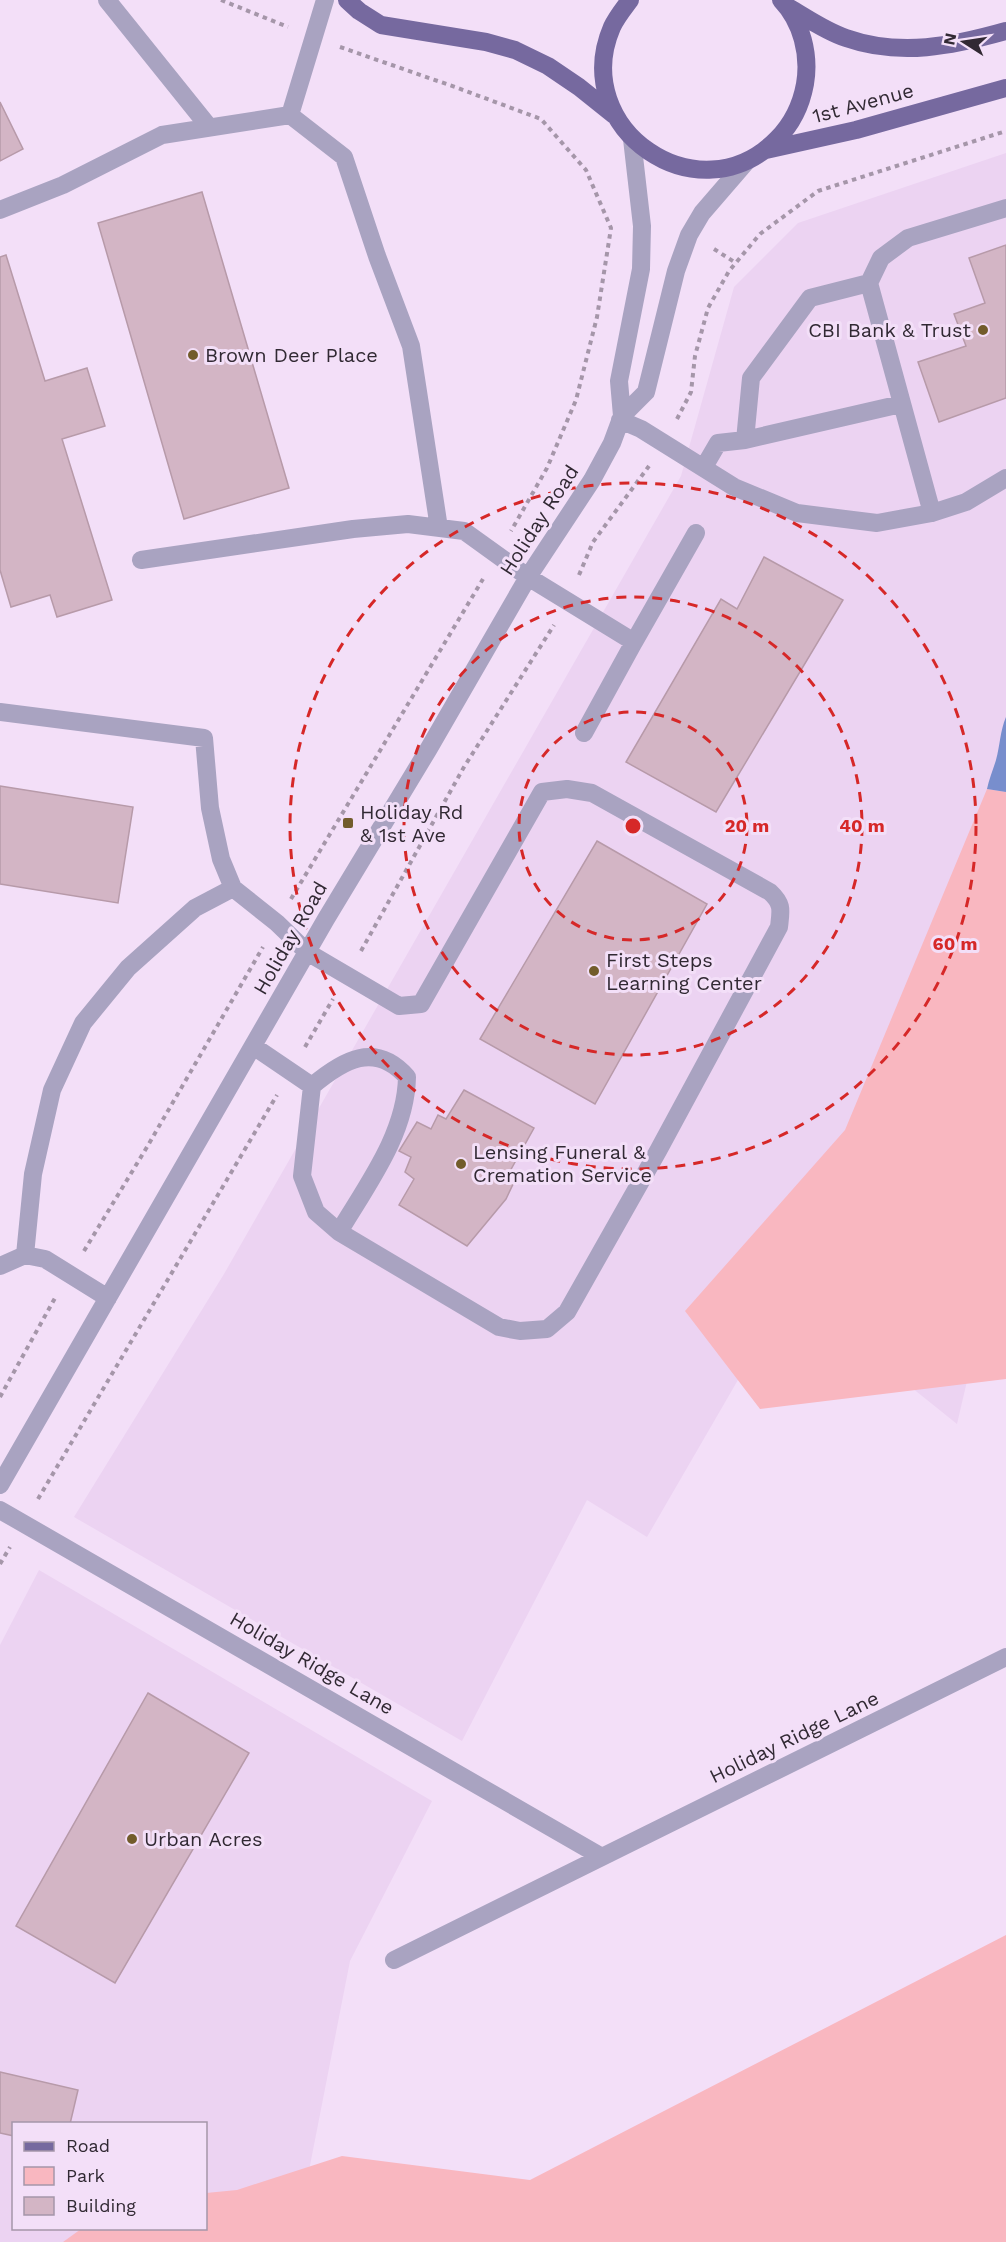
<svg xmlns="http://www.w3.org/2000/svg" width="1006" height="2242" font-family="'Work Sans',sans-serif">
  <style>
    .built { fill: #ecd3f2; fill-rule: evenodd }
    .green { fill: #f9b7c0 }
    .water { fill: #788ecd }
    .building { fill: #d3b5c5; stroke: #b79aa9; stroke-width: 1.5 }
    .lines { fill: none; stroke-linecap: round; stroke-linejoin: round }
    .path { stroke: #a596a9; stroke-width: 4; stroke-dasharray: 4.5 4.5; stroke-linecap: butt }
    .minor { stroke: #a9a3c1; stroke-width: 18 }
    .major { stroke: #76699f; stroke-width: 18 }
    .ring { fill: none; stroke: #d62828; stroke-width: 3; stroke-dasharray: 10 8 }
    .poi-dot { fill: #725c2b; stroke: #f3dff8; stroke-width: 2 }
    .labels { text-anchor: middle; stroke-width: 6; stroke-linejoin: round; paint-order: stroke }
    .street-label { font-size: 20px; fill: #312933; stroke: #f3dff8 }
    .poi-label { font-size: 20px; fill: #312933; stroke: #f3dff8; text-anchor: start }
    .centre { fill: #d62828; stroke: #f3dff8; stroke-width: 3 }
    .ring-label { font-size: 18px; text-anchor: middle; font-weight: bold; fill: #d62828; stroke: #f3dff8; stroke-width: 6; stroke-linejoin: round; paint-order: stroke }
  </style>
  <rect width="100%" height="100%" fill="#f3dff8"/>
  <path class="built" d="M 1006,153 L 1006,1214 L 957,1424 L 790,1290 L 647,1537 L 587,1500 L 462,1741 L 74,1517 L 224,1274 L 681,476 L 734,287 L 798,223 Z
    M 39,1570 L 432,1801 L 350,1961 L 295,2242 L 0,2242 L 0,1645 ZM 14,2124 L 206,2124 L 206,2228 L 14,2228 Z"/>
  <path class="green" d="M 987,789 L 1006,792 L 1006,1379 L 760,1409 L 685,1311 L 845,1130 Z
    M 1006,1935 L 1006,2242 L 63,2242 L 81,2229 L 206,2228 L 206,2193 L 237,2190 L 342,2156 L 530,2180 Z"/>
  <path class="water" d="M 1006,717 L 1006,792 L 987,789 C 989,779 993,770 996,760 C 1000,746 1000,731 1006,717 Z"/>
  <path class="building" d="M 0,102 L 23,149 L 0,161 Z
    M 202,192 L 289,488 L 184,519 L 98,223 Z
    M 1006,245 L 1006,398 L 939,422 L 918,362 L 966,346 L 954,314 L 985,303 L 969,258 Z
    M 6,255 L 45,381 L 87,368 L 105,426 L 62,439 L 112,600 L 57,617 L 50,595 L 11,607 L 0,570 L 0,257 Z
    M 764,557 L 843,600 L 716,812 L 626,762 L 721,599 L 737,609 Z
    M 0,786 L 133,807 L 118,903 L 0,884 Z
    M 597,841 L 707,904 L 595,1104 L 480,1039 Z
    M 464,1090 L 534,1128 L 509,1173 L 516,1178 L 506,1199 L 467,1246 L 399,1205 L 414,1179 L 405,1172 L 411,1157 L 399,1151 L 417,1122 L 431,1129 L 438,1115 L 446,1119 Z
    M 148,1693 L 249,1753 L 115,1983 L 16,1926 Z
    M 0,2072 L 78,2090 L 70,2124 L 14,2124 L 14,2136 L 0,2133 Z"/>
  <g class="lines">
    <path class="path" d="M 221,0 L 288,27
      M 340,47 L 455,87 L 541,119 L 586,170 L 611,228 L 597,317 L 576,400 L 547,468 L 511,531
      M 714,249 L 736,263
      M 677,419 L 691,392 L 695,356 L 708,308 L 729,271 L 760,234 L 818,191 L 1006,131
      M 579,575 L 593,542 L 649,466
      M 291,899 L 483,579
      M 361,951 L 464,767 L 554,625
      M 305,1047 L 333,999
      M 84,1251 L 147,1147 L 263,947
      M 0,1397 L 55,1298
      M 38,1499 L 277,1095
      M 0,1564 L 10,1547"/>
    <path class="minor" d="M 107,0 L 209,127
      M 290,115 L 325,0
      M 0,210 L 63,185 L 162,135 L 290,115 L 344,157 L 377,256 L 411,346 L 439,528
      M 622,416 L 619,381 L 641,269 L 642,226 L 632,139
      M 620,420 L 641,429 L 734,487 L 797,513 L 877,523 L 932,513 L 966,502 L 1006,478
      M 745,440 L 751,378 L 810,298 L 869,283
      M 704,467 L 718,443 L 745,440 L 901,404
      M 932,513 L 869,283 L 881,258 L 908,238 L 1006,208
      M 141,560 L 353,529 L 408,524 L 464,531 L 528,577 L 634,642 L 696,533
      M 0,712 L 204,738 L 210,808 L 221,859 L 233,888 L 277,923 L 307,952 L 399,1006 L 421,1004 L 542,792 L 567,789 L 592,793 L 770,892 C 783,904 781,910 779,927 L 658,1151 L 567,1312 L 547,1329 L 520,1331 L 499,1327 L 339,1232 L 316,1212 L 302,1176 L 312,1086 L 253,1046
      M 584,733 L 634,642
      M 312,1086 C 343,1060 375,1041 407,1077 C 406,1134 367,1185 339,1232
      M 25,1255 L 33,1174 L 52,1090 L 83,1023 L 128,968 L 195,908 L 233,888
      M 0,1266 L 25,1255 L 45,1259 L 108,1298
      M 0,1485 L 326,919 L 428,750 L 528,577 L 592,480 L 612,443 L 622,416 L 646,392 L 676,271 L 689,235 L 702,213 L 746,162
      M 0,1510 L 602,1857
      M 394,1960 L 1006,1657"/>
    <path class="major" d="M 347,0 L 359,11 L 381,25 L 486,42 L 515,50 L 548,66 L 579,87 L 614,115
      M 630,0 C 624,8 616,18 612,27 C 568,129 699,219 777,139 C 792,124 801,106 805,84 C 810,55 802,22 781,0
      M 788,7 C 807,18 825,31 846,38 C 900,57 953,46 1006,31
      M 766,150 L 856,130 L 1006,88"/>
  </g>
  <g class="ring">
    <circle cx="633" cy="826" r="114"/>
    <circle cx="633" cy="826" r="229"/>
    <circle cx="633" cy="826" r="343"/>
  </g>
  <g class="poi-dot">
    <circle cx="983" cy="330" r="6"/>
    <circle cx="193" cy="355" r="6"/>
    <rect x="342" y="817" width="12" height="12" rx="3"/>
    <circle cx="594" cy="971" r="6"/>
    <circle cx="461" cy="1164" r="6"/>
    <circle cx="132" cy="1839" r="6"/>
  </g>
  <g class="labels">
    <g class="street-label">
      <text transform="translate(863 103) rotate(-15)" y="7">1st Avenue</text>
      <text transform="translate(539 520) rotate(-57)" y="7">Holiday Road</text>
      <text transform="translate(290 938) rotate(-60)" y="7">Holiday Road</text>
      <text transform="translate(312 1663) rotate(30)" y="7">Holiday Ridge Lane</text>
      <text transform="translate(794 1737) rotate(-26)" y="7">Holiday Ridge Lane</text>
    </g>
    <g class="poi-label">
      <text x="971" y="337" text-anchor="end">CBI Bank &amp; Trust</text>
      <text x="205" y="362">Brown Deer Place</text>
      <text x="360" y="819">Holiday Rd<tspan x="360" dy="23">&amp; 1st Ave</tspan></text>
      <text x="606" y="967">First Steps<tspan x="606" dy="23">Learning Center</tspan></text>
      <text x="473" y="1159">Lensing Funeral &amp;<tspan x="473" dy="23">Cremation Service</tspan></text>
      <text x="144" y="1846">Urban Acres</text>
    </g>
  </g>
  <circle cx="633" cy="826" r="9" class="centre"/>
  <g class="ring-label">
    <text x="747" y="832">20 m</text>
    <text x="862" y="832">40 m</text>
    <text x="955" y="950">60 m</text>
  </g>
  <rect x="12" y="2122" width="195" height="108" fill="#f3dff8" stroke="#a596a9" stroke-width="1.5"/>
  <rect x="24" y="2142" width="30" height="9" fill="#76699f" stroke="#a596a9" stroke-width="1.5"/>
  <text x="66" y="2152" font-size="18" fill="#312933">Road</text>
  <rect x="24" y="2167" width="30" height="18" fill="#f9b7c0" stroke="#a596a9" stroke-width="1.5"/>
  <text x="66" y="2182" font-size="18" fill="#312933">Park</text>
  <rect x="24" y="2197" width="30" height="18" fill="#d3b5c5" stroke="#a596a9" stroke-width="1.5"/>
  <text x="66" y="2212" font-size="18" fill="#312933">Building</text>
  <g transform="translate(964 42) rotate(282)" stroke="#f3dff8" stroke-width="4.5" paint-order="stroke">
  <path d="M0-4.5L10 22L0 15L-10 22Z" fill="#312933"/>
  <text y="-9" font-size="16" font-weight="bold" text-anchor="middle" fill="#312933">N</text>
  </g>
</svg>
